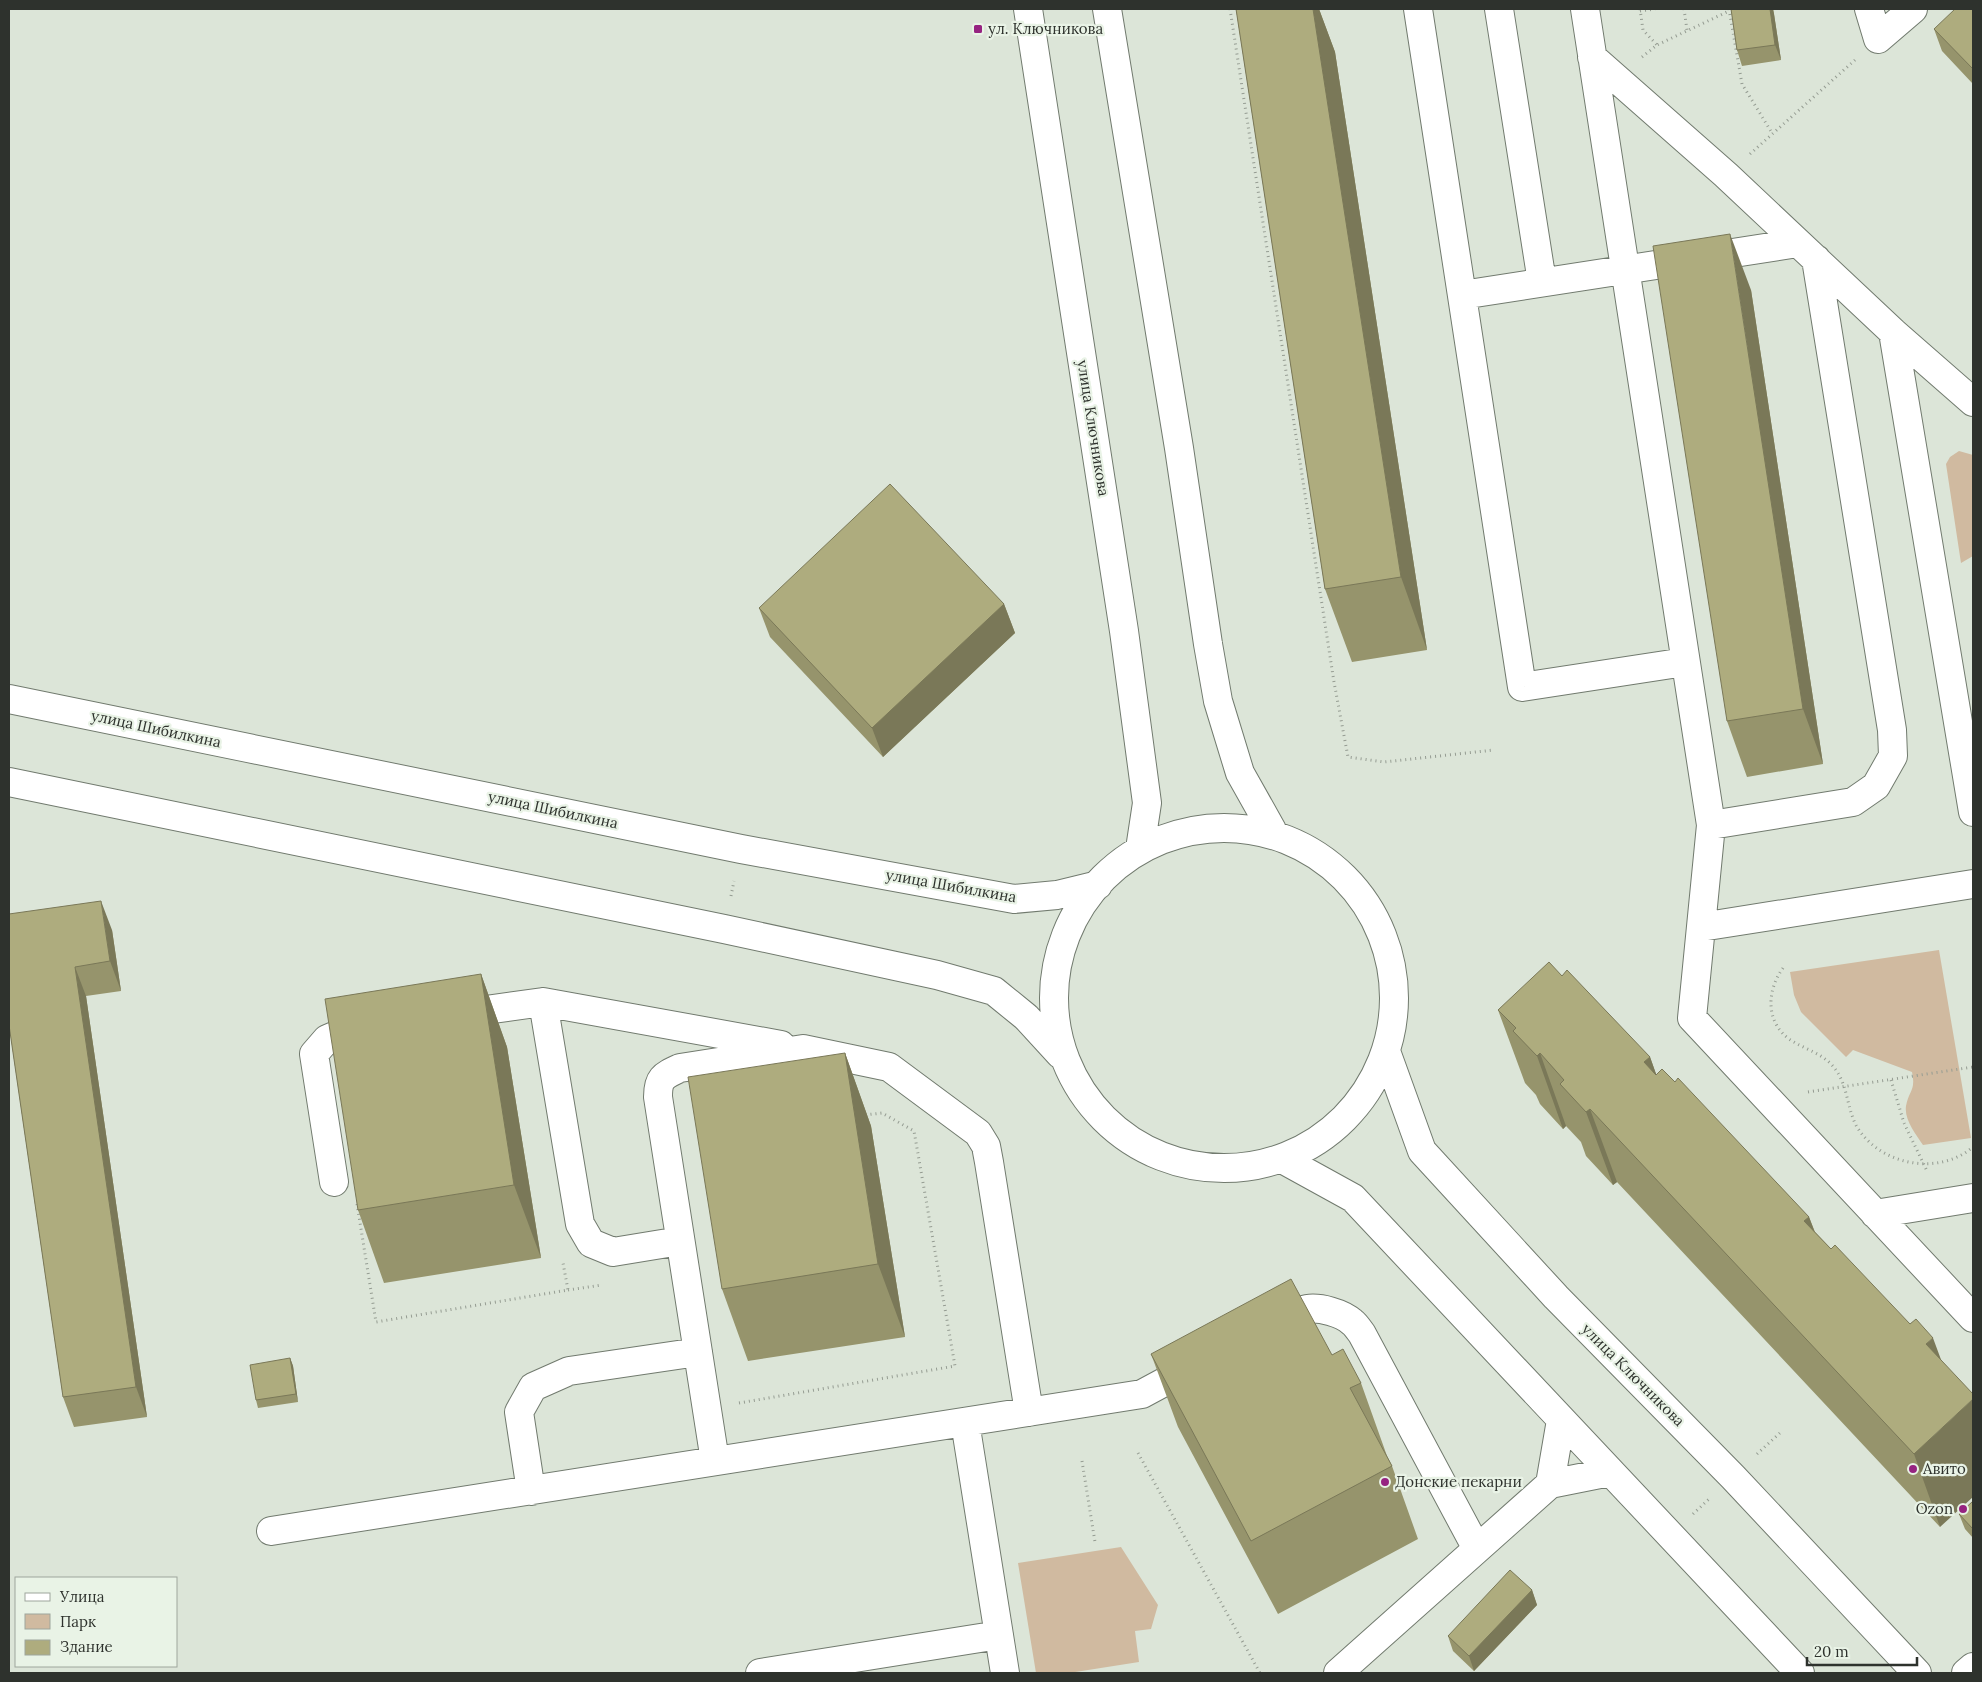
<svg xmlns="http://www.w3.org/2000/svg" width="1982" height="1682" font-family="Lora,serif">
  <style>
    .green { fill: #d0baa0 }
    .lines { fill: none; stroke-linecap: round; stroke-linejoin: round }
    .minor-casing { stroke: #717a6e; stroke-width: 30 }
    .path { stroke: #959c92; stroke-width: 3; stroke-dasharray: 1 4; stroke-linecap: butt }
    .minor { stroke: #fff; stroke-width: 28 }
    .wall { fill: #96946c }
    .shaded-wall { fill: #7a7858 }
    .building { fill: #aeac7e; stroke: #7a7858 }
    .poi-dot { fill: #962381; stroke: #e9f3e6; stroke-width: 2 }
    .labels { text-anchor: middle; stroke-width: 4.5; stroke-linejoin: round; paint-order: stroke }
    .poi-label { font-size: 15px; fill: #2e322d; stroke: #e9f3e6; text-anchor: start }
    .street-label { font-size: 15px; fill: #2e322d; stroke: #e9f3e6 }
  </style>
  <rect width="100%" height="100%" fill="#dce5d8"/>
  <path class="green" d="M 1959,451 L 1973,455 L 1973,556 L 1961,563 L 1946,464 L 1950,457 Z
    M 1939,950 L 1971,1138 L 1923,1145 C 1916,1134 1904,1120 1906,1106 C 1909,1090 1916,1091 1912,1072 L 1853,1050 L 1846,1057 L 1801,1012 L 1794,995 L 1790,972 Z
    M 1121,1547 L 1158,1605 L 1151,1629 L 1135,1631 L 1139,1662 L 1069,1673 L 1036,1673 L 1018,1563 Z"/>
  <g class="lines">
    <defs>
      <path id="minor" d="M 1028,9 L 1124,631 L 1147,803 L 1140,849
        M 1107,9 L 1179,448 L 1208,644 L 1218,701 L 1240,773 L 1272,830
        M 1418,9 L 1522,687 L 1685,662
        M 1499,9 L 1542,282
        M 1585,9 L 1711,825 L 1692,1018 L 1973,1318
        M 1869,9 L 1878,39 L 1913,9
        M 1592,57 L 1726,175 L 1893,332 L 1973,402
        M 1462,295 L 1798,243
        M 1893,332 L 1973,812
        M 9,699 L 741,849 L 1014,899 L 1057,895 L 1098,885
        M 9,782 L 724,929 L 937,975 L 994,991 L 1026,1017 L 1060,1054
        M 1711,825 L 1853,802 L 1876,786 L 1893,756 L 1892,730 L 1816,259
        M1054 998a170 170 0 1 1 340 0a170 170 0 1 1-340 0Z
        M 1701,927 L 1973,884
        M 543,1002 L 580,1224 L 591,1243 L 613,1252 L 680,1241
        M 457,1014 L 543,1002 L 781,1045
        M 1387,1054 L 1422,1151 L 1556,1297 L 1733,1477 L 1917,1673
        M 1284,1160 L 1353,1198 L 1800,1673
        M 334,1182 L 314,1054 L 327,1039 L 348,1030 L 367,1027
        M 1875,1214 L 1973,1198
        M 1274,1323 C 1284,1318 1295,1311 1307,1309 C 1320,1307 1342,1313 1352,1322 C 1356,1325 1359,1330 1362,1334 L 1477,1549
        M 965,1422 L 1005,1673
        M 715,1461 L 658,1097 C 658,1078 663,1076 680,1068 L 803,1049 L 889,1067 L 978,1133 L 986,1146 L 989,1162 L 1029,1412
        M 1550,1484 L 1561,1420
        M 531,1491 L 519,1412 L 533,1387 L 569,1371 L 698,1352
        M 271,1531 L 1142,1394 L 1194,1366
        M 760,1673 L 999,1635
        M 1338,1673 L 1550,1484 L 1610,1472
        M 1966,1673 L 1973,1667"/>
    </defs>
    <use href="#minor" class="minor-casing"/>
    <path class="path" d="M 1230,9 L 1334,682 L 1348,757 L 1384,762 L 1494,750
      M 1640,9 L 1643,30 L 1657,45
      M 1684,9 L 1687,30
      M 1729,9 L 1742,84 L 1772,133
      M 1640,11 L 1655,9
      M 1642,57 L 1657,45 L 1729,11
      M 1750,154 L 1855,60
      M 731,896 L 734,881
      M 1783,968 C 1767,990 1765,1021 1789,1039 C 1805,1050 1824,1053 1836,1070 C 1848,1087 1847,1109 1857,1127 C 1881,1166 1939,1176 1973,1147
      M 1891,1080 L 1904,1123 L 1927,1171
      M 1808,1092 L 1973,1067
      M 357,1204 L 376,1322 L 568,1290 L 563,1263
      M 568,1290 L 602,1285
      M 739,1403 L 955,1366 L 914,1131 L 882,1113 L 865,1115
      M 1138,1453 L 1260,1673
      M 1757,1454 L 1781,1432
      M 1082,1461 L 1095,1542
      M 1693,1514 L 1709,1499"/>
    <use href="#minor" class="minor"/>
  </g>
  <path class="wall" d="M 1236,9 L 1319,9 L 1335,52 L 1427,650 L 1352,662 L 1325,589 Z
    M 1731,9 L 1773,9 L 1774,14 L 1781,60 L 1742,66 L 1737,50 Z
    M 1973,9 L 1973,84 L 1942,51 L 1934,29 Z
    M 1751,290 L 1823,764 L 1747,777 L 1727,721 Z
    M 1004,604 L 1015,633 L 883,757 L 770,637 L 759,608 Z
    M 112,930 L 121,991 L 86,996 L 147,1417 L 74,1427 L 63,1397 L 9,1025 Z
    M 481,974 L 507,1047 L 541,1258 L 384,1283 L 358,1210 Z
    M 1562,976 L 1650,1057 L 1656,1074 L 1809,1217 L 1815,1232 L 1831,1249 L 1910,1324 L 1940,1527 L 1617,1182 L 1613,1185 L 1586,1156 L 1581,1142 L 1566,1126 L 1563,1129 L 1540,1104 L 1536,1095 L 1525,1083 L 1498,1010 Z
    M 845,1053 L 871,1126 L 905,1337 L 748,1361 L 722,1289 Z
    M 1151,1354 L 1332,1355 L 1361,1383 L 1387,1456 L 1392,1466 L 1418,1539 L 1278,1614 L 1178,1427 Z
    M 290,1358 L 293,1366 L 298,1402 L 258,1408 L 256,1400 Z
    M 1973,1501 L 1973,1538 L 1965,1529 L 1959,1514 Z
    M 1532,1590 L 1537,1605 L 1474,1671 L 1453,1651 L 1448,1636 Z"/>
  <path class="shaded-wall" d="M 1313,9 L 1319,9 L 1335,52 L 1427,650 L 1401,577 Z
    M 1770,9 L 1773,9 L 1774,14 L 1781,60 L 1775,45 Z
    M 1730,234 L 1751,290 L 1823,764 L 1803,709 Z
    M 1004,604 L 1015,633 L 883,757 L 872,728 Z
    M 101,901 L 112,930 L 121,991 L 110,961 Z
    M 75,967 L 86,996 L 147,1417 L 136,1387 Z
    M 481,974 L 507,1047 L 541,1258 L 514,1185 Z
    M 845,1053 L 871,1126 L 905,1337 L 878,1264 Z
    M 1540,1053 L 1566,1126 L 1563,1129 L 1537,1056 Z
    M 1650,1057 L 1676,1130 L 1644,1062 Z
    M 1590,1109 L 1617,1182 L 1613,1185 L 1586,1112 Z
    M 1809,1217 L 1836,1289 L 1804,1221 Z
    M 1933,1338 L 1960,1411 L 1926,1344 Z
    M 290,1358 L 293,1366 L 298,1402 L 296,1394 Z
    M 1973,1399 L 1973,1497 L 1940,1527 L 1914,1454 Z
    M 1532,1590 L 1537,1605 L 1474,1671 L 1469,1656 Z"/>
  <path class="building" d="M 1236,9 L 1313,9 L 1401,577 L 1325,589 Z
    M 1731,9 L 1770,9 L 1775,45 L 1737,50 Z
    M 1955,9 L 1973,9 L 1973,69 L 1934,29 Z
    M 1730,234 L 1803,709 L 1727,721 L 1653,246 Z
    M 890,484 L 1004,604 L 872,728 L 759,608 Z
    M 101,901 L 110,961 L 75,967 L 136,1387 L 63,1397 L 9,1025 L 9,914 Z
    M 1549,962 L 1562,976 L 1567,970 L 1650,1057 L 1644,1062 L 1656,1075 L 1662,1069 L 1675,1082 L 1678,1078 L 1809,1217 L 1804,1221 L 1831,1249 L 1835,1245 L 1910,1324 L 1916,1319 L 1933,1338 L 1926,1344 L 1973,1394 L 1973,1399 L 1914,1454 L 1590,1109 L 1586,1112 L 1560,1084 L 1564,1080 L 1540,1053 L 1537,1056 L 1513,1031 L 1516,1028 L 1498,1010 Z
    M 481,974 L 514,1185 L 358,1210 L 325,999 Z
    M 845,1053 L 878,1264 L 722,1289 L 688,1077 Z
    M 1291,1279 L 1332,1355 L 1343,1349 L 1361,1383 L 1350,1388 L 1392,1466 L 1251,1541 L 1151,1354 Z
    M 290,1358 L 296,1394 L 256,1400 L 250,1365 Z
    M 1973,1501 L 1973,1529 L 1959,1514 Z
    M 1510,1570 L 1532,1590 L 1469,1656 L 1448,1636 Z"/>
  <g class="poi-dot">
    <rect x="973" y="24" width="10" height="10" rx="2.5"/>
    <circle cx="1913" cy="1469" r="5"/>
    <circle cx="1385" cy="1482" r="5"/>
    <circle cx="1963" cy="1509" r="5"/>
  </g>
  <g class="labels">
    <g class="poi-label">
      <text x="988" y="34">ул. Ключникова</text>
      <text x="1923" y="1474">Авито</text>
      <text x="1395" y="1487">Донские пекарни</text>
      <text x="1953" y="1514" text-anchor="end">Ozon</text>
    </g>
    <g class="street-label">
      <text transform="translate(1093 428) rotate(81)" y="5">улица Ключникова</text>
      <text transform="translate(156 729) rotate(12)" y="5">улица Шибилкина</text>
      <text transform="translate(553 810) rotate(12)" y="5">улица Шибилкина</text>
      <text transform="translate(951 886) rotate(10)" y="5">улица Шибилкина</text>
      <text transform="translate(1633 1375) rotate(45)" y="5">улица Ключникова</text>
    </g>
  </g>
  <rect width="1982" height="1682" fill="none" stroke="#2e322d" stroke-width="20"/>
  <rect x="15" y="1577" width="162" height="90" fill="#e9f3e6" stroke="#9ea69c"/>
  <rect x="25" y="1593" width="25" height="8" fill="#ffffff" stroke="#9ea69c"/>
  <text x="60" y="1602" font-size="15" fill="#2e322d">Улица</text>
  <rect x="25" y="1614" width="25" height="15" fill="#d0baa0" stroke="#9ea69c"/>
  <text x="60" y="1627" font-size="15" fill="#2e322d">Парк</text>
  <rect x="25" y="1640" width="25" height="15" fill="#aeac7e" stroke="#9ea69c"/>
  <text x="60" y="1652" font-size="15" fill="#2e322d">Здание</text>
  <path d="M1807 1657v8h110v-8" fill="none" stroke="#2e322d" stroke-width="2.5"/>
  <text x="1814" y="1657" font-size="15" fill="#2e322d" stroke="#e9f3e6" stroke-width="4" paint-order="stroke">20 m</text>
</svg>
